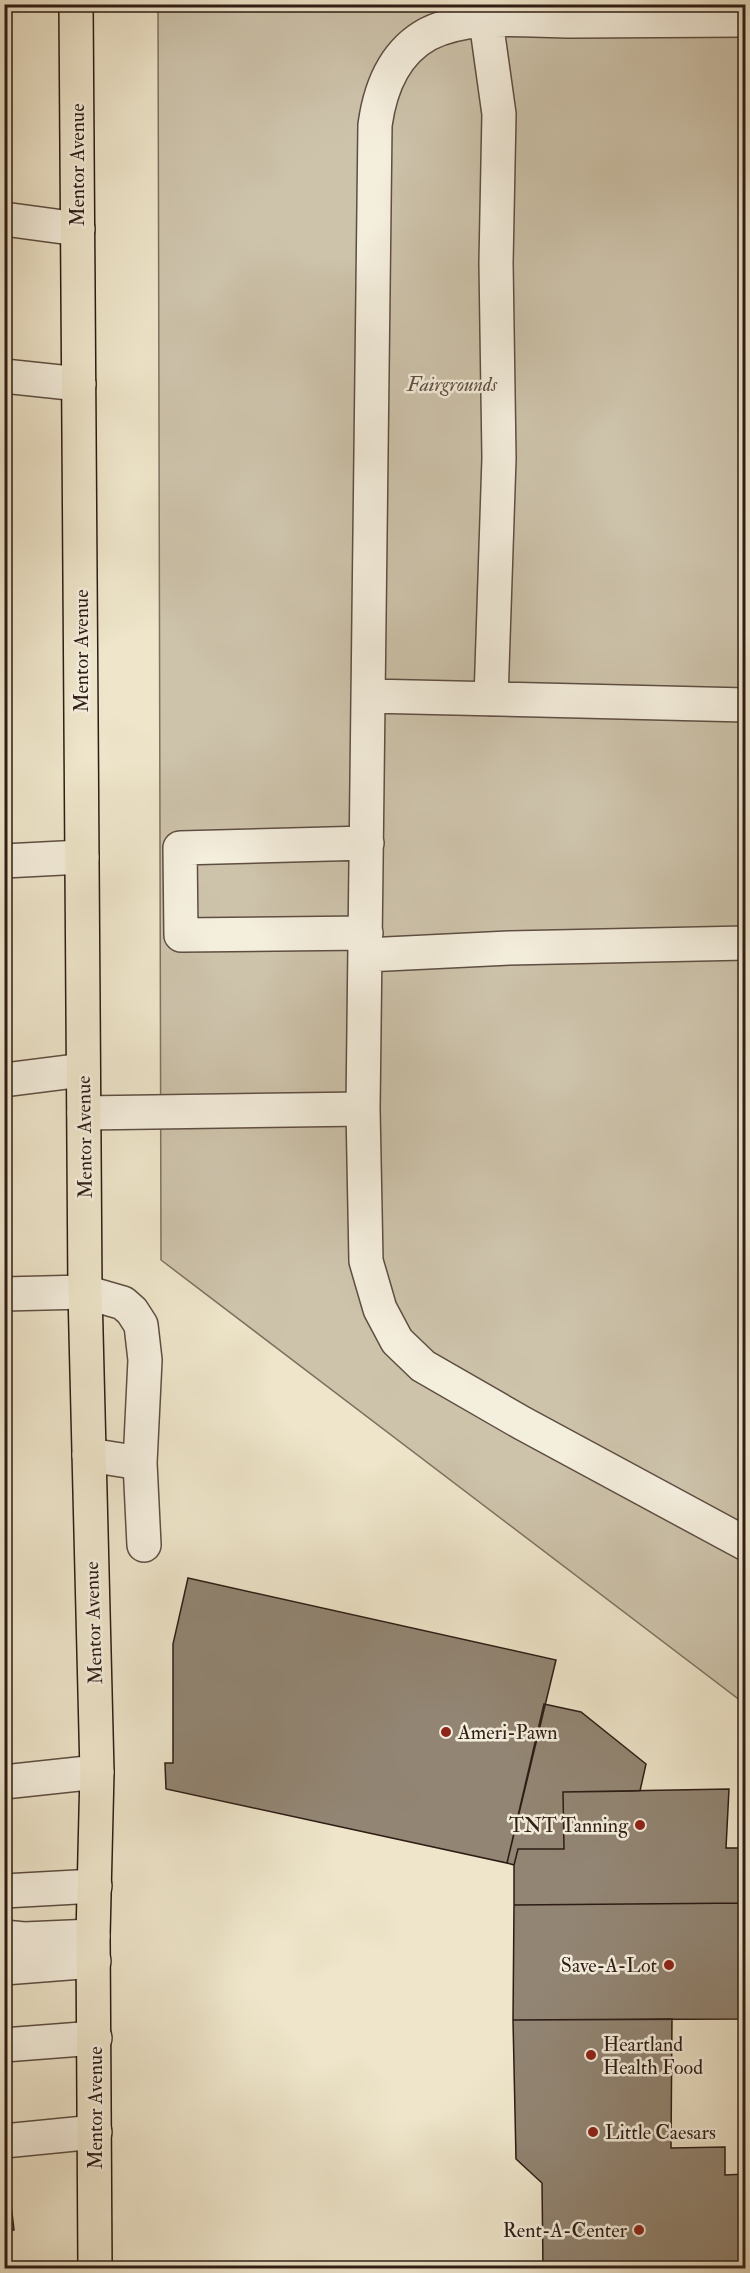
<svg xmlns="http://www.w3.org/2000/svg" width="750" height="2273" font-family="'IM FELL Double Pica',serif">
  <style>
    .green { fill: #cdc3ab; stroke: #7e7060; stroke-width: 1.5 }
    .building { fill: #928573; stroke: #2e1c15; stroke-width: 1.5 }
    .lines { fill: none; stroke-linecap: round; stroke-linejoin: round }
    .minor-casing { stroke: #5e4e42; stroke-width: 36 }
    .major-casing { stroke: #2e1c15; stroke-width: 36 }
    .minor { stroke: #f4eedd; stroke-width: 33 }
    .major { stroke: #eee5ca; stroke-width: 33 }
    .poi-dot { fill: #8f2418; stroke: #f4eedd; stroke-width: 2 }
    .labels { text-anchor: middle; stroke-width: 5; stroke-linejoin: round; paint-order: stroke }
    .street-label { font-size: 20px; fill: #2e1c15; stroke: #f4eedd }
    .park-label { font-size: 20px; font-style: italic; fill: #5e4e42; stroke: #f4eedd }
    .poi-label { font-size: 20px; fill: #2e1c15; stroke: #f4eedd; text-anchor: start }
  </style>
  <rect width="100%" height="100%" fill="#eee5ca"/>
  <filter id="stains"><feTurbulence type="fractalNoise" baseFrequency=".00333" numOctaves="4"/><feColorMatrix values="0 0 0 0 .2 0 0 0 0 .09 0 0 0 0 .02 0 0 0 .5 -.17"/></filter>
  <radialGradient id="worn" r=".72"><stop offset=".6" stop-color="#630" stop-opacity="0"/><stop offset="1" stop-color="#630" stop-opacity=".3"/></radialGradient>
  <path class="green" d="M 158,5 L 745,5 L 745,1704 L 161,1260 Z"/>
  <path class="building" d="M 188,1578 L 556,1660 L 507,1863 L 166,1789 L 165,1763 L 173,1763 L 173,1644 Z
    M 544,1704 L 581,1712 L 646,1764 L 640,1791 L 563,1792 L 564,1849 L 518,1849 L 514,1865 L 507,1863 Z
    M 729,1789 L 726,1848 L 746,1848 L 746,1903 L 514,1905 L 514,1865 L 518,1849 L 564,1849 L 563,1792 Z
    M 746,1903 L 746,2019 L 513,2020 L 514,1905 Z
    M 672,2019 L 671,2148 L 725,2147 L 725,2175 L 746,2174 L 746,2268 L 543,2268 L 542,2183 L 516,2159 L 513,2020 Z
    M 4,2171 L 7,2171 L 14,2230 L 4,2232 Z"/>
  <g class="lines">
    <defs>
      <path id="minor" d="M 746,20 C 688,20 630,21 572,21 C 526,21 470,13 428,34 C 393,53 380,89 375,125 L 363,1109 L 366,1261 L 380,1309 L 397,1341 L 423,1366 L 522,1423 L 746,1544
        M 486,21 L 499,114 L 496,263 L 499,458 L 491,699
        M 4,219 L 78,229
        M 4,376 L 79,384
        M 369,696 L 746,705
        M 4,861 L 82,857
        M 366,933 L 181,935 L 180,848 L 367,843
        M 366,955 L 509,948 L 746,943
        M 4,1080 L 83,1070
        M 84,1113 L 363,1109
        M 4,1294 L 85,1292 L 123,1303 L 132,1311 L 141,1325 L 145,1360 L 140,1463 L 144,1545
        M 89,1455 L 140,1463
        M 4,1782 L 97,1772
        M 4,1891 L 95,1886
        M 4,1937 L 24,1939 L 93,1936
        M 4,1968 L 94,1961
        M 4,2045 L 95,2038
        M 4,2141 L 95,2132"/>
      <path id="major" d="M 76,4 L 85,1292 L 97,1772 L 93,1936 L 95,2268"/>
    </defs>
    <use href="#minor" class="minor-casing"/>
    <use href="#major" class="major-casing"/>
    <use href="#minor" class="minor"/>
    <use href="#major" class="major"/>
  </g>
  <g class="poi-dot">
    <circle cx="446" cy="1732" r="6"/>
    <circle cx="640" cy="1825" r="6"/>
    <circle cx="669" cy="1965" r="6"/>
    <circle cx="591" cy="2055" r="6"/>
    <circle cx="593" cy="2132" r="6"/>
    <circle cx="639" cy="2230" r="6"/>
  </g>
  <g class="labels">
    <g class="street-label">
      <text transform="translate(77 165) rotate(-90)" y="7">Mentor Avenue</text>
      <text transform="translate(81 651) rotate(-90)" y="7">Mentor Avenue</text>
      <text transform="translate(84 1137) rotate(-91)" y="7">Mentor Avenue</text>
      <text transform="translate(93 1623) rotate(-92)" y="7">Mentor Avenue</text>
      <text transform="translate(95 2108) rotate(-90)" y="7">Mentor Avenue</text>
    </g>
    <g class="park-label">
      <text x="452" y="391">Fairgrounds</text>
    </g>
    <g class="poi-label">
      <text x="458" y="1739">Ameri-Pawn</text>
      <text x="628" y="1832" text-anchor="end">TNT Tanning</text>
      <text x="657" y="1972" text-anchor="end">Save-A-Lot</text>
      <text x="603" y="2051">Heartland<tspan x="603" dy="23">Health Food</tspan></text>
      <text x="605" y="2139">Little Caesars</text>
      <text x="627" y="2237" text-anchor="end">Rent-A-Center</text>
    </g>
  </g>
  <rect width="750" height="2273" fill="none" stroke="#eee5ca" stroke-width="24"/>
  <rect x="6" y="6" width="738" height="2261" fill="none" stroke="#2e1c15" stroke-width="3"/>
  <rect x="12" y="12" width="726" height="2249" fill="none" stroke="#2e1c15" stroke-width="1.5"/>
  <rect width="100%" height="100%" filter="url(#stains)"/>
  <rect width="100%" height="100%" fill="url(#worn)"/>
</svg>
